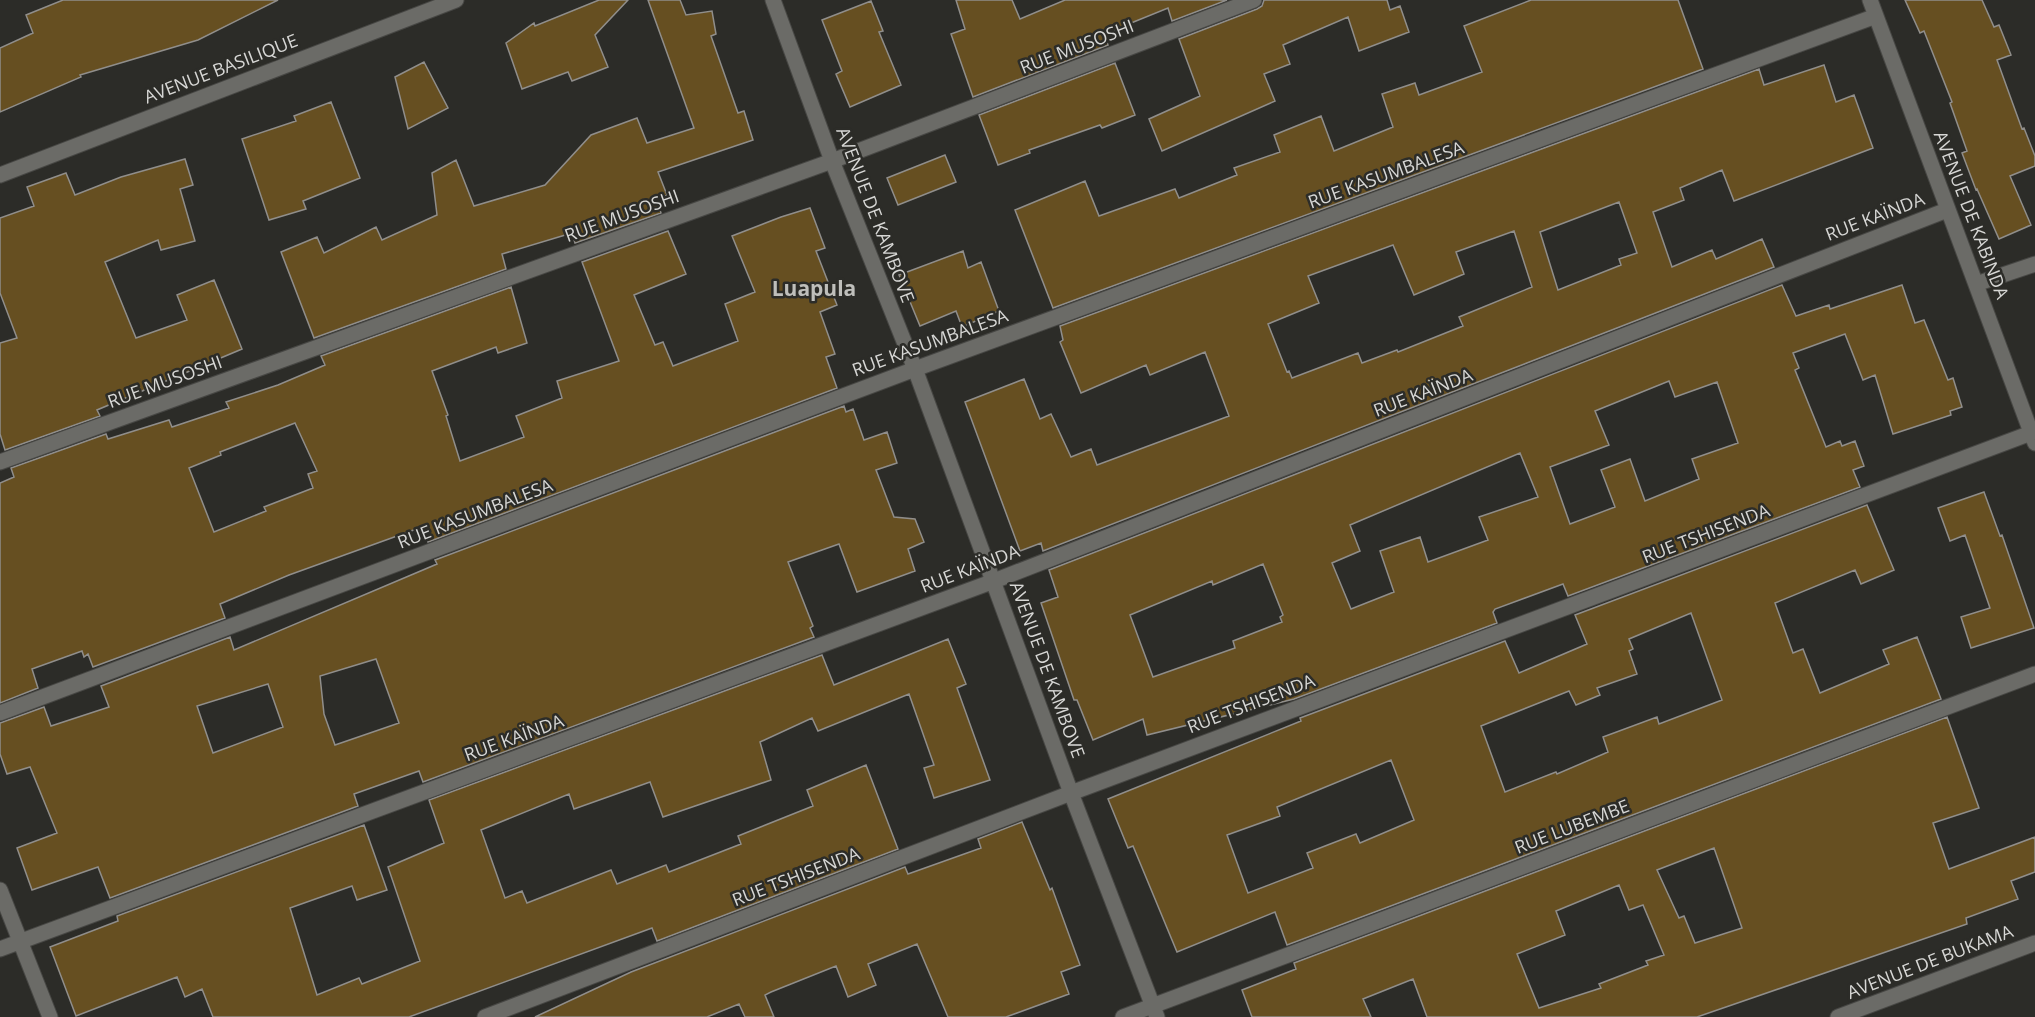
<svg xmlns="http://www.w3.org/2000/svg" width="2035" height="1017" font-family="'Open Sans',sans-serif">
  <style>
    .building { fill: #664f21; stroke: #908e8b; stroke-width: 1.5; fill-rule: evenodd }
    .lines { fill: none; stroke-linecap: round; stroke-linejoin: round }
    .minor-casing { stroke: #474744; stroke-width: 17 }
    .minor { stroke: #6b6b67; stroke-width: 15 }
    .labels { text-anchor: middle; stroke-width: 5; stroke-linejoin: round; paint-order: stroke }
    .street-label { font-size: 18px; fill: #d7d7d5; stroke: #2c2c28 }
    .quarter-label { font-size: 21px; font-weight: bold; fill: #bfbfbb; stroke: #2c2c28 }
  </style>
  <rect width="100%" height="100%" fill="#2c2c28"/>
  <path class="building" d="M 63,0 L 278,0 L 198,40 L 80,75 L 81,77 L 0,112 L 0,48 L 33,33 L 26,15 Z
    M 599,0 L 628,0 L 595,35 L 608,67 L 572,81 L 568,72 L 522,89 L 506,43 L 534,23 L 535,26 Z
    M 648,0 L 680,0 L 686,15 L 712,11 L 716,34 L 711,36 L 738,113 L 744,111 L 753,140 L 658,172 L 667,195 L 656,199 L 661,213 L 575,243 L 572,233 L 502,254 L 506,269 L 314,338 L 281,252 L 317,237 L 324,253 L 376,227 L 382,240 L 437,215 L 432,173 L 456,160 L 474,206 L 545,185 L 591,135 L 637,118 L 647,143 L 694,128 Z
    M 956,0 L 1012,0 L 1020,19 L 1065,0 L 1227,0 L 1172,21 L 1168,8 L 1104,34 L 1108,45 L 973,97 L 951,34 L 965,29 Z
    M 1264,0 L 1387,0 L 1390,10 L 1400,6 L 1409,32 L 1359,51 L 1348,17 L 1283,45 L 1290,64 L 1264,74 L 1275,101 L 1162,151 L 1149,119 L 1200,96 L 1179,39 L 1257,9 L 1262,6 Z
    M 1531,0 L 1678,0 L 1703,69 L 1053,308 L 1015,210 L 1085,181 L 1099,216 L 1175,189 L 1179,198 L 1237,175 L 1234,168 L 1280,152 L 1274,135 L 1321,116 L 1334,151 L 1393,127 L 1382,94 L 1415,83 L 1419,95 L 1482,72 L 1464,26 Z
    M 1905,0 L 1982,0 L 1994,27 L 1999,25 L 2011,55 L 1997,60 L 2022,129 L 2024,128 L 2035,156 L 2035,166 L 2010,176 L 2031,225 L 1999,239 L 1977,189 L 1976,190 L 1962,153 L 1967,151 L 1950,103 L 1952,102 L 1924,31 L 1920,33 Z
    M 871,1 L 883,31 L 879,32 L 901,85 L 850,107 L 836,74 L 842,71 L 822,20 Z
    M 424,62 L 448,108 L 408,129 L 395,77 Z
    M 1115,63 L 1135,115 L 1102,128 L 1100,125 L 1029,150 L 1030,153 L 998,165 L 979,115 Z
    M 1824,65 L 1836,102 L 1854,95 L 1873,148 L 1734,201 L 1722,170 L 1680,188 L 1684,200 L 1653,212 L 1672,267 L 1712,250 L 1716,259 L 1762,239 L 1774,267 L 1043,551 L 1041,543 L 1020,551 L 965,402 L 1024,379 L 1040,419 L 1051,414 L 1071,457 L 1091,449 L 1097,465 L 1229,416 L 1205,352 L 1150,375 L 1146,365 L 1081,393 L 1060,342 L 1063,340 L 1060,326 L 1759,69 L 1764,85 ZM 1619,202 L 1637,253 L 1619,259 L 1621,265 L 1558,290 L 1540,232 ZM 1514,231 L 1532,287 L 1459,317 L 1463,326 L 1398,352 L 1397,350 L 1362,363 L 1358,353 L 1292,378 L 1289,371 L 1287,372 L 1268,324 L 1319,303 L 1308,276 L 1393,245 L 1414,295 L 1464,274 L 1456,252 Z
    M 331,102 L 360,178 L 303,201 L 306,209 L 269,220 L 242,139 L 296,121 L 294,116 Z
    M 945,155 L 956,182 L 898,205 L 887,178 Z
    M 185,159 L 193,185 L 180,189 L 195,241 L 161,250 L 158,240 L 105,262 L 136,338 L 187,320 L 177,295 L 214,280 L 242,349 L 97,410 L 100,416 L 5,450 L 0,434 L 0,343 L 17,338 L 0,293 L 0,218 L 34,206 L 27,187 L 66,173 L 75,195 L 121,177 Z
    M 810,208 L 825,248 L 816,251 L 837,305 L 820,312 L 835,354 L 826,357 L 837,388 L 428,542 L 422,527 L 289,575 L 220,604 L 225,618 L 93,667 L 88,654 L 84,657 L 82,651 L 32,669 L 38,688 L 0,703 L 0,483 L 14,477 L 11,468 L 106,434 L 108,439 L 169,420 L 172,427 L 229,408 L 226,402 L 278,385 L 325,365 L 321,356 L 511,287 L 527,343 L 498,353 L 496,347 L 432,371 L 448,415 L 446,416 L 460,461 L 524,437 L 516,416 L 562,398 L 557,381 L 619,361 L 582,262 L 668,231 L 686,274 L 634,295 L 655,345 L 663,342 L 673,366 L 738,341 L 725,304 L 755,292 L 732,236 L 781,217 ZM 295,423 L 317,471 L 308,474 L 313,488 L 264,507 L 266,511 L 214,532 L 189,468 L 221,455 L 220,452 Z
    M 963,251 L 968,268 L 981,262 L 999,311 L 962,327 L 956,311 L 920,326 L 899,275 Z
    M 1782,285 L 1796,316 L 1829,305 L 1830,309 L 1902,285 L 1915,323 L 1924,320 L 1948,380 L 1953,378 L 1962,407 L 1950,411 L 1951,415 L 1893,434 L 1875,375 L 1863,380 L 1845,334 L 1793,353 L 1799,368 L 1795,370 L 1826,447 L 1840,441 L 1842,446 L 1855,441 L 1864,466 L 1853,470 L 1860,487 L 1568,596 L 1563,584 L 1495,609 L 1493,612 L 1497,623 L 1294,699 L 1147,735 L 1143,719 L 1093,740 L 1077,700 L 1074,700 L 1041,603 L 1058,597 L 1049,570 ZM 1669,381 L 1675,397 L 1717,382 L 1738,443 L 1692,459 L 1699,479 L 1645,501 L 1630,459 L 1601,470 L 1615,507 L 1570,524 L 1550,467 L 1609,445 L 1595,411 ZM 1520,453 L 1538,497 L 1479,517 L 1488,540 L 1428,562 L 1420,537 L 1380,551 L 1394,592 L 1351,609 L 1332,563 L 1360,551 L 1350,525 ZM 1263,564 L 1283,615 L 1280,617 L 1282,622 L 1233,641 L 1235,648 L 1153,677 L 1130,615 L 1212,581 L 1213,585 Z
    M 844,406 L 846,412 L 853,409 L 864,440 L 887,432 L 897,463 L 876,470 L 894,517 L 915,519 L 924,542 L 908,549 L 915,571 L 857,592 L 839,544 L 788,562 L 813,626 L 810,628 L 814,637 L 423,782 L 419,771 L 354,794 L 358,806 L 110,898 L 98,867 L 32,890 L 17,848 L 57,833 L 30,767 L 7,774 L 0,754 L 0,723 L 44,707 L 51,726 L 109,707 L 101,686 L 230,637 L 234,650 L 437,564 L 435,560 ZM 376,659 L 399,723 L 335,745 L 324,714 L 320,676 ZM 268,684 L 283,727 L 213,753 L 197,706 Z
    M 1984,492 L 2000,536 L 2002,535 L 2034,628 L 1971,648 L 1961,617 L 1990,608 L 1965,535 L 1950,541 L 1938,508 Z
    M 1867,505 L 1894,570 L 1861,584 L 1855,570 L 1775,603 L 1793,653 L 1803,649 L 1820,693 L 1889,664 L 1883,650 L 1917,637 L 1941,699 L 1287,945 L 1275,912 L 1177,952 L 1133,846 L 1128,848 L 1108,799 L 1301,721 L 1300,718 L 1505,641 L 1519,673 L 1587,644 L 1575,615 ZM 1691,613 L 1722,700 L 1659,724 L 1657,717 L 1603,737 L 1608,752 L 1557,774 L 1556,772 L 1505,792 L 1481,726 L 1569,691 L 1576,705 L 1600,695 L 1597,688 L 1637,674 L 1629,651 L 1633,649 L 1629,639 ZM 1391,760 L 1414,820 L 1360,843 L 1356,834 L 1307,853 L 1313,868 L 1248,893 L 1227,835 L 1280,816 L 1277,807 Z
    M 948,639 L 966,684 L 957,688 L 990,780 L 934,798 L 924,768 L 934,765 L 909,694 L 818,731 L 812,718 L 760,742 L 771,780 L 663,817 L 650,782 L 574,809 L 569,794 L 481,830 L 505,898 L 522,891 L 527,903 L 611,870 L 617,884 L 666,865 L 669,872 L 741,844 L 738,836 L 813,806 L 807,790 L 866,765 L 898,849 L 657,941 L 652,928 L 409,1017 L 213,1017 L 202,989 L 185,997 L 177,977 L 76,1016 L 50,947 L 118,921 L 117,916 L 364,825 L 387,890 L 357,900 L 352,886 L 290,908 L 317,995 L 359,978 L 362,984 L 420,961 L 388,867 L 444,843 L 429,800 L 822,655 L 834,685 Z
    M 1947,717 L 1979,808 L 1933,823 L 1949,869 L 2035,837 L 2035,872 L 2011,881 L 2018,899 L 1966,918 L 1967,924 L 1697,1017 L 1427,1017 L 1413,979 L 1363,999 L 1371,1017 L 1252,1017 L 1242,990 L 1296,969 L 1294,963 ZM 1714,848 L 1742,928 L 1695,943 L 1684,916 L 1679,918 L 1657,870 ZM 1619,885 L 1629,910 L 1643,905 L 1664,955 L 1646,961 L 1648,965 L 1599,984 L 1601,988 L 1539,1008 L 1517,954 L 1565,935 L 1556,911 Z
    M 1022,822 L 1050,890 L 1052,888 L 1080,965 L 1061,972 L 1069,994 L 1006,1017 L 948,1017 L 917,944 L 868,964 L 876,985 L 848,997 L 836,966 L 771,992 L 765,995 L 774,1017 L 745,1017 L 739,1004 L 707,1017 L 535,1017 L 631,972 L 905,867 L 908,874 L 981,848 L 978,839 Z"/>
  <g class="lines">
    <defs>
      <path id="minor" d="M 773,0 L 832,161 L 915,369 L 1071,793 L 1157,1017
        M 1870,0 L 2035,443
        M 0,175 L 456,0
        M 1976,284 L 2035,264
        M 0,462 L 832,161 L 1254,0
        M 0,713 L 915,369 L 1876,16
        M 0,890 L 50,1017
        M 0,949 L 994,581 L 1947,210
        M 485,1017 L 1071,793 L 2031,433
        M 1123,1017 L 2035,674
        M 1838,1017 L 2035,943"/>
    </defs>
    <use href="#minor" class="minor-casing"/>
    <use href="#minor" class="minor"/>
  </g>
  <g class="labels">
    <g class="street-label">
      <text transform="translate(1077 47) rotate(-21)" y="6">RUE MUSOSHI</text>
      <text transform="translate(221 69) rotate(-21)" y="6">AVENUE BASILIQUE</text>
      <text transform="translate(1386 175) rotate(-20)" y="6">RUE KASUMBALESA</text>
      <text transform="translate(875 215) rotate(69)" y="6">AVENUE DE KAMBOVE</text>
      <text transform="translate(1971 215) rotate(69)" y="6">AVENUE DE KABINDA</text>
      <text transform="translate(622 216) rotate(-20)" y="6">RUE MUSOSHI</text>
      <text transform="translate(1875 217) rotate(-21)" y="6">RUE KAÏNDA</text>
      <text transform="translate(930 343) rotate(-20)" y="6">RUE KASUMBALESA</text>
      <text transform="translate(165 382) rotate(-20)" y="6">RUE MUSOSHI</text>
      <text transform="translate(1423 393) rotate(-21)" y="6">RUE KAÏNDA</text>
      <text transform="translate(475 514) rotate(-21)" y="6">RUE KASUMBALESA</text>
      <text transform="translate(1706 534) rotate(-21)" y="6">RUE TSHISENDA</text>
      <text transform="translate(970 569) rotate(-21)" y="6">RUE KAÏNDA</text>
      <text transform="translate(1047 670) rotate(70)" y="6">AVENUE DE KAMBOVE</text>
      <text transform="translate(1251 704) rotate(-21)" y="6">RUE TSHISENDA</text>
      <text transform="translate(514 738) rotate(-20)" y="6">RUE KAÏNDA</text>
      <text transform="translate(1572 827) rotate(-21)" y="6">RUE LUBEMBE</text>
      <text transform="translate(796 877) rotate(-21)" y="6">RUE TSHISENDA</text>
      <text transform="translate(1930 962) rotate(-21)" y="6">AVENUE DE BUKAMA</text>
    </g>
    <g class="quarter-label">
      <text x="814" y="296">Luapula</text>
    </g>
  </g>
</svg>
